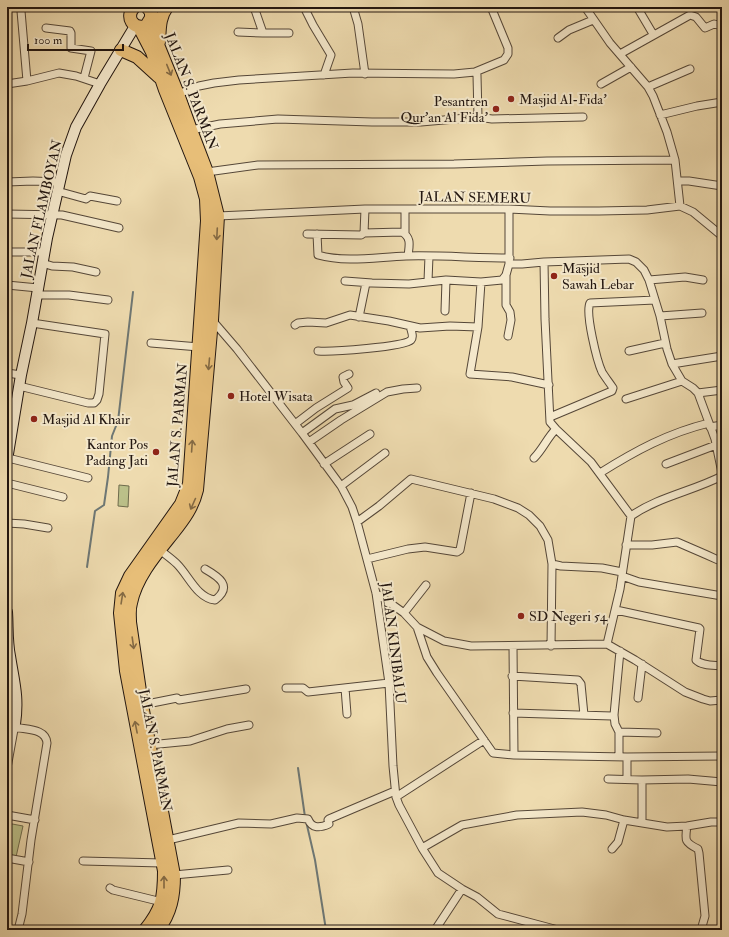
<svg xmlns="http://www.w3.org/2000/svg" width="729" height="937" font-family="'IM FELL Double Pica',serif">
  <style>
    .green { fill: #bbc089; stroke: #6e6b4c }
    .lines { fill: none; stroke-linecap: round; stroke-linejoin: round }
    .stream { stroke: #6e7774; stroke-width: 2 }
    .street-casing { stroke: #554738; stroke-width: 9 }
    .secondary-casing { stroke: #221610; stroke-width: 12 }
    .primary-casing { stroke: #221610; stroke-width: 14 }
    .street { stroke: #f4e8cb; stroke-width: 7 }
    .secondary { stroke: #f4e8cb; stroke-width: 10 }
    .primary { stroke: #e7be78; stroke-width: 12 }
    .oneway { stroke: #846a44 }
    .poi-dot { fill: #8f2418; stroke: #f4e8cb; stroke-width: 1.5 }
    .labels { text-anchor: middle; stroke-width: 4; stroke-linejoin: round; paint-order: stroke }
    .street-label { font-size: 14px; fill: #221610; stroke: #f4e8cb }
    .poi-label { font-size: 14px; fill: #221610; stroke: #f4e8cb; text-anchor: start }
  </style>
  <rect width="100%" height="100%" fill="#eedbaf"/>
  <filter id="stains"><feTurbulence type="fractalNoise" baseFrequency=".005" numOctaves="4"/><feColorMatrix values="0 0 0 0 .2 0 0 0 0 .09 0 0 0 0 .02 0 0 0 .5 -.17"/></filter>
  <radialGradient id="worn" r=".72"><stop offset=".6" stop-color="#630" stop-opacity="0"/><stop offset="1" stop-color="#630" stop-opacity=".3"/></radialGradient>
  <path class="green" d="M 119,485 L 129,486 L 128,507 L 118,506 Z
    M 7,823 L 23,826 L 16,857 L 7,855 Z"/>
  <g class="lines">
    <path class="stream" d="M 87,567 L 95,511 L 104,505 L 108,477 L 112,436 L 118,421 L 133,292
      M 298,768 L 305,817
      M 306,821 L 315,860 L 326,930"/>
    <defs>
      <path id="street" d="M 254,7 L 263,33 L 289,33
        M 304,7 L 313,25 L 331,55 L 324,75
        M 353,7 L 358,24 L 365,74
        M 585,7 L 610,43 L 648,87 L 653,96 L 667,132 L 675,160 L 680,206
        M 637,7 L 653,34
        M 21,11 L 27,81
        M 46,28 L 70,31 L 71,33 L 71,48 L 91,51 L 84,78
        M 238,32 L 263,33
        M 558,38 L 569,30 L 593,20
        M 620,54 L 690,15 L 696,17 L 705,28 L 714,24 L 718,25 L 722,23
        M 475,72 L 504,60 L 508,54 L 508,48 L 491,7
        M 7,84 L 27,81 L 59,73 L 76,76 L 100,84
        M 601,84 L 631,67
        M 648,87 L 690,69
        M 178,94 L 199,86 L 214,83 L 239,80 L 353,73 L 454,74 L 475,72 L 477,75 L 478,117
        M 660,115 L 697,106 L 722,102
        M 191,130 L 220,124 L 278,119 L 372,122 L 421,122 L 478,117 L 492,119 L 583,117
        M 207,172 L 258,165 L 454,164 L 547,161 L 675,160
        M 678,181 L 689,181 L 722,186
        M 7,182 L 33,181 L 59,182
        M 57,191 L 86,199 L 90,196 L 117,201
        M 405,209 L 405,234
        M 7,214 L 62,215 L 119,228
        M 218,216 L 365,209 L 509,209 L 550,211 L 599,211 L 647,210 L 680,206 L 693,212 L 722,236
        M 364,233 L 365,209
        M 307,234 L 361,235 L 364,233 L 402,232 C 412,238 409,246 408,256
        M 317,234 L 318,255 C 346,263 377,257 406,256 C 440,255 475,258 510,258
        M 7,252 L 44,252
        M 544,262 L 545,319 L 550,422 L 556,429 L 591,462 L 631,516
        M 42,263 L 52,266 L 73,267 L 96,272
        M 509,264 L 522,264 L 544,262 L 629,259 L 636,262 L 644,270 L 649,280 L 660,316 L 667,349 L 672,364 L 682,381 L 693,388 L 698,393 L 715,439 L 722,473
        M 506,275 L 506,305 L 510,312 L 511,320 L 508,336
        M 649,280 L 685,277 L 703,280
        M 345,281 L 372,283 L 409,284 L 446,280 L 481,282 L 502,280 L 506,275 L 509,264 L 509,209
        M 428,281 L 429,256
        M 7,285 L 38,288
        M 36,295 L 69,295 L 108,300
        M 445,311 L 446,280
        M 660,316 L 702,313
        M 359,317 L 366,283
        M 212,320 L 237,349 L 302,433 L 341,486 L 352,507 L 357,522 L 376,593 L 389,683 L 393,766 L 396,797 L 399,805 L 422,848 L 438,873 L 462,889 L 477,897 L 498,914 L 558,930
        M 295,325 L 298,323 L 308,322 L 326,323 L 350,315 L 389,321 L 420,328 L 450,326 L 478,327 L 470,374 L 512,377 L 549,385
        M 478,327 L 481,282
        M 151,343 L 199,347
        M 318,351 C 331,352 404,347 411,340 C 414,337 411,330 410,326
        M 629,351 L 665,343
        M 672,364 L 722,356
        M 7,373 L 21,375
        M 19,386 L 88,403 L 94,403 L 97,400 L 99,394 L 105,334 L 32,323
        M 698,393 L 722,390
        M 626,399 L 682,381
        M 550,417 L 612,391 L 613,388 C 609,382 605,377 602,372 C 597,361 585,313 590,303 L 655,300
        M 295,424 L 316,408 L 348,388 L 344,382 L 343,377 L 349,374
        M 710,427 L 722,425
        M 302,433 L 335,409 L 353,405 L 376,393
        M 309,442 L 341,420 L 387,392 L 403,389 L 417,388
        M 8,458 L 88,478
        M 534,458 C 543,449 547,438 556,429
        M 324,464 L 370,434
        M 666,464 L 716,445
        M 600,473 C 635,451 668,433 709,423
        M 7,483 L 63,497
        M 341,486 L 385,453
        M 357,522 L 379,506 L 411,479 L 494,499 L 518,508 L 529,515 L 540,526 L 548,540 L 552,564 L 551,646
        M 7,523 L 24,524 L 48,528
        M 626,545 L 652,545 L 677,542 L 707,555 L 718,560 L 722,560
        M 160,550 C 166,555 172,559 177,564 C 189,576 197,598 215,600 C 233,586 219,577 205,569
        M 367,559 L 408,549 L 425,547 L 457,552 L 460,550 L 471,493
        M 552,564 L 561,566 L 602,568 L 622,572
        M 622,576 L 639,582 L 722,596
        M 376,593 L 404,613 L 417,627 L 444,641 L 471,646 L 607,644 L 635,660 L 685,692 L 703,699 L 710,701 L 722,700
        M 616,610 L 699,628 L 700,629 L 696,660 C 702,666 714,665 722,666
        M 404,613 L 426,585
        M 417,627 L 427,657 L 437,673 L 493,753 L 514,755 L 627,757 L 722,756
        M 607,644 L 620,589 L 631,516 C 658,497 693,491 722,476
        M 513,646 L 514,755
        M 512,676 L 578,680 L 581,684 L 584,715
        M 286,688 L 303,688 L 308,692 L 389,683
        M 345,688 L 347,714
        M 638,698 L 642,664
        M 142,705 L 177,698 L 179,700 L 246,689
        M 513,713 L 612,716 L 614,715 L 620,651
        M 614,715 L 615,724 L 619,732 L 619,756
        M 14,727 C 26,730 46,728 47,743 L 31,840 L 22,914 L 18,930
        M 619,732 L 657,733
        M 149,745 L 190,741 L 227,729 L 249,725
        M 7,768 L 15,724
        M 608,779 L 642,780 L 642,823
        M 627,779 L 627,757
        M 642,780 L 688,779 L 722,782
        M 396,797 L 484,740
        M 7,815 L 35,820
        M 687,826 C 685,840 684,842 698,849 L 699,853 L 705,916 L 701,930
        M 168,840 L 239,823 L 271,824 L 297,818 L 308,819 C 312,829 320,828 329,824 L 328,820 L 329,819 L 395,791
        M 422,848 L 462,825 L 517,815 L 582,812 L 606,815 L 624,820 L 667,827 L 687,826 L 711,822 L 722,822
        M 612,849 L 618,842 L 624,820
        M 7,858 L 29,862
        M 83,861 L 162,863
        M 174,875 L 228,870
        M 110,888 L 113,890 L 162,902
        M 435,930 L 462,889"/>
      <path id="secondary" d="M 7,460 L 21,375 L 32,323 L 47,238 L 66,155 L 76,127 L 100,84 L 135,26
        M 7,612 C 8,626 7,642 10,656 C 14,682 19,697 15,724 L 7,722"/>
      <path id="primary" d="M 134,7 C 125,17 133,30 146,26 L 151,18 L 151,12 L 147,7
        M 150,21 L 154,35 L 178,94 L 191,130 L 207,172 L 218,216 L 212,320 L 197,490 C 193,507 184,519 173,533 C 157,553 136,577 131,603 C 129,609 130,616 130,622 L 142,705 L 174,875 C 174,896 171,913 158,930
        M 139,27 L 152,52 L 165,90 L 200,177 L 206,199 L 207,221 L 189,484 L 181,504 L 130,576 L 122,593 L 120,613 L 126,671 L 164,871 C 164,898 162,909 145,930
        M 159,42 C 160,29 159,18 167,7
        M 121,50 L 137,57 L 159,77"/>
    </defs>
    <use href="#street" class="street-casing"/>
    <use href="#secondary" class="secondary-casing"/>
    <use href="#primary" class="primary-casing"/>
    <use href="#street" class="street"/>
    <use href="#secondary" class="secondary"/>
    <use href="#primary" class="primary"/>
  </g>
  <defs><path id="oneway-shaft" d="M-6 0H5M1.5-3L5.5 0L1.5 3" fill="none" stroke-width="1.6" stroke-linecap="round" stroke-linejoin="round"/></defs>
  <g class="oneway">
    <use href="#oneway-shaft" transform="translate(169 70) rotate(68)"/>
    <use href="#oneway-shaft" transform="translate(217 234) rotate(93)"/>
    <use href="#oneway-shaft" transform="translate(209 364) rotate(95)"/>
    <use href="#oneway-shaft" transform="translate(192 446) rotate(-86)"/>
    <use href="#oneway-shaft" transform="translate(193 504) rotate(114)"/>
    <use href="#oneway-shaft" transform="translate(122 598) rotate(-81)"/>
    <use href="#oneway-shaft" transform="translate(133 643) rotate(82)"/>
    <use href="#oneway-shaft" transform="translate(136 727) rotate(-101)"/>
    <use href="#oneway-shaft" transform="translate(164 882) rotate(-90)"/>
  </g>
  <g class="poi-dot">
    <circle cx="511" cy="99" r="4"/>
    <circle cx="496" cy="109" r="4"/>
    <circle cx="554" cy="276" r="4"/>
    <circle cx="231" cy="396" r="4"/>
    <circle cx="34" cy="419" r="4"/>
    <circle cx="156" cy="452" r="4"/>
    <circle cx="521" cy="616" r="4"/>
  </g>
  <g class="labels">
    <g class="street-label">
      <text transform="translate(192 91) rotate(69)" y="5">JALAN S. PARMAN</text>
      <text transform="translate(475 197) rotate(1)" y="5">JALAN SEMERU</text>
      <text transform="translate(41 209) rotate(-77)" y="5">JALAN FLAMBOYAN</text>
      <text transform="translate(177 425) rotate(-85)" y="5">JALAN S. PARMAN</text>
      <text transform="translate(394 643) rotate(83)" y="5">JALAN KINIBALU</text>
      <text transform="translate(156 750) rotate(79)" y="5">JALAN S. PARMAN</text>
    </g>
    <g class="poi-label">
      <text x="519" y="104">Masjid Al-Fida'</text>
      <text x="488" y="106" text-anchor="end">Pesantren<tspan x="488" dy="16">Qur’an Al Fida’</tspan></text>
      <text x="562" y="273">Masjid<tspan x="562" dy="16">Sawah Lebar</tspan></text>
      <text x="239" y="401">Hotel Wisata</text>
      <text x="42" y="424">Masjid Al Khair</text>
      <text x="148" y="449" text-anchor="end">Kantor Pos<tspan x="148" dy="16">Padang Jati</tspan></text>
      <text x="529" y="621">SD Negeri 54</text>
    </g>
  </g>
  <rect width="729" height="937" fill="none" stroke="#eedbaf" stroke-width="24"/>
  <rect x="8" y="8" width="713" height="921" fill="none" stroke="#221610" stroke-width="2"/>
  <rect x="12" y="12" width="705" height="913" fill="none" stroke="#221610"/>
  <path d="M28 44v6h95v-6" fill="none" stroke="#221610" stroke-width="2"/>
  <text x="34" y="44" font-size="12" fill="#221610" stroke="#f4e8cb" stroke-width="3" paint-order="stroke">100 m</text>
  <rect width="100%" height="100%" filter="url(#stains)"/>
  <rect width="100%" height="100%" fill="url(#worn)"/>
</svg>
